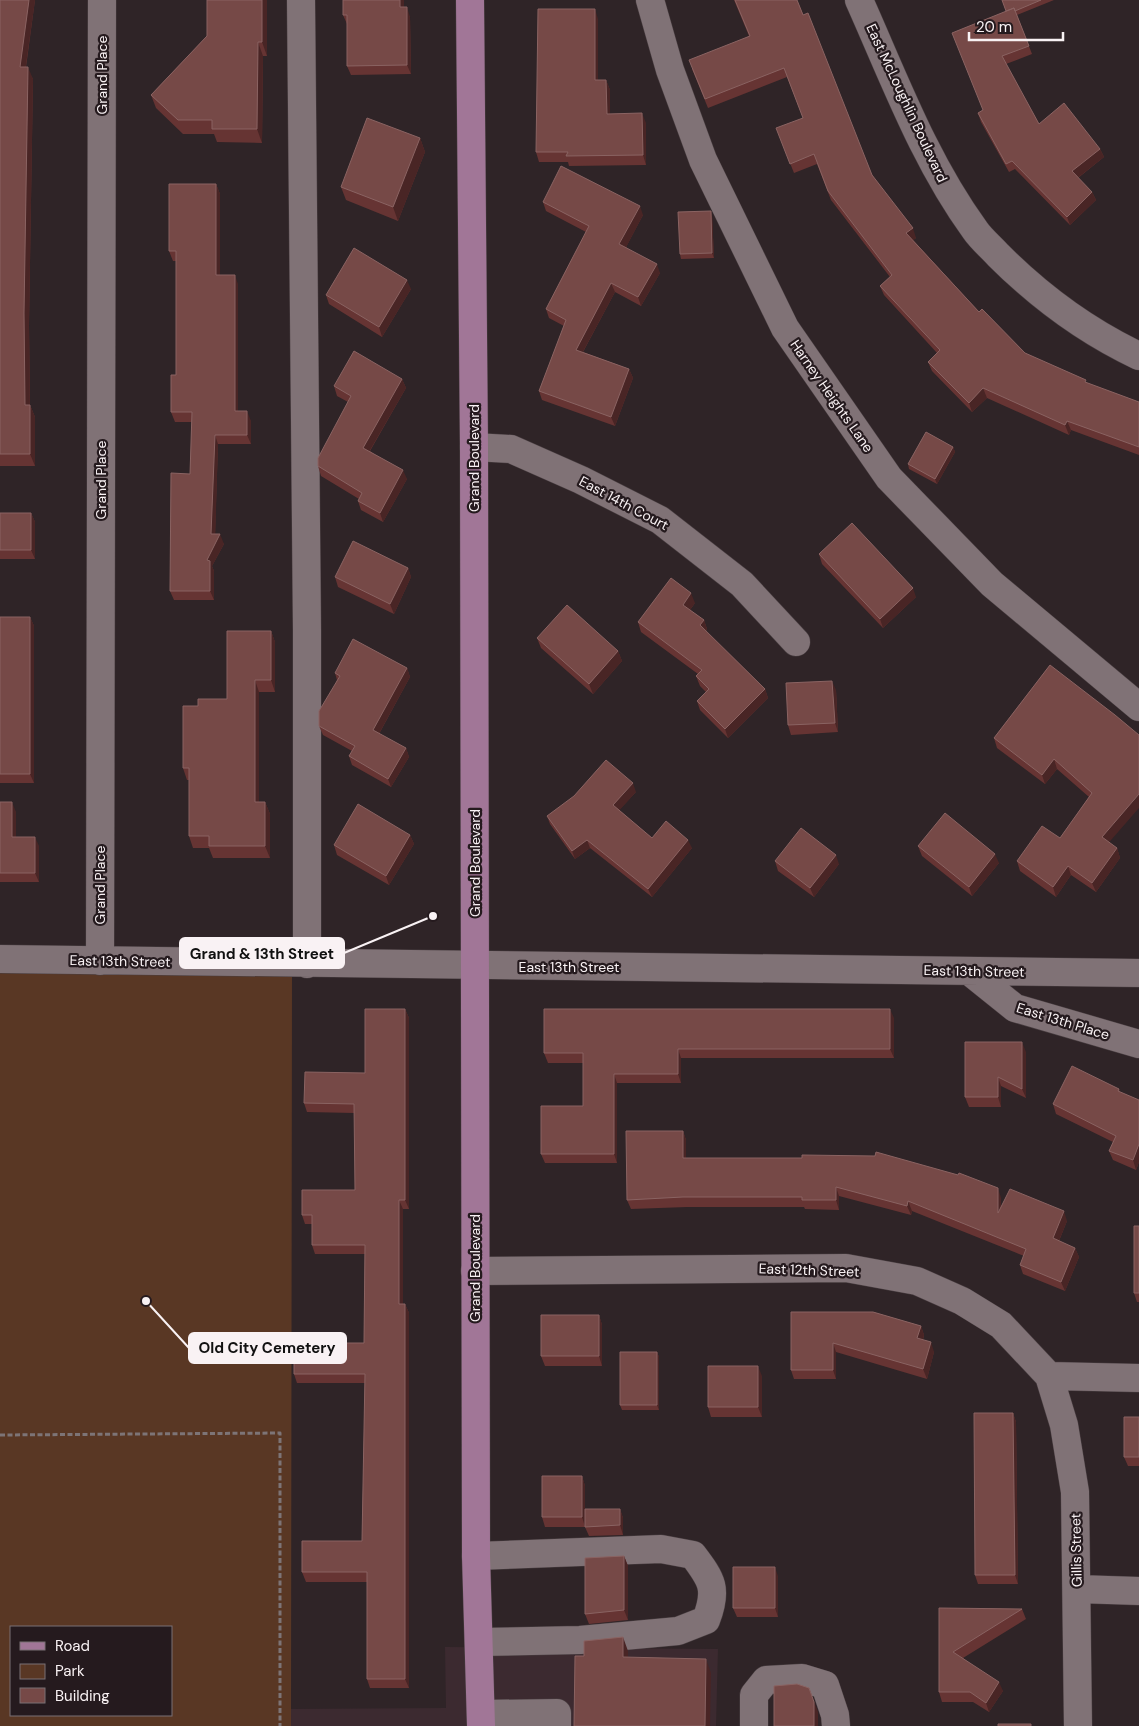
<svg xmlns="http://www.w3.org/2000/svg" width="1139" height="1726" font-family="'DM Sans',sans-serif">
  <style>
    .built { fill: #3c2a30 }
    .green { fill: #593724; fill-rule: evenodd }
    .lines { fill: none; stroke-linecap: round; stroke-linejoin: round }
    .minor-casing { stroke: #493f42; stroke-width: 29 }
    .major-casing { stroke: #493f42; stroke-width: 29 }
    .path { stroke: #7d7476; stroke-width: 3; stroke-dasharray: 5 2.5; stroke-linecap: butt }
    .minor { stroke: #807276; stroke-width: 28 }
    .major { stroke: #a17697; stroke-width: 28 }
    .wall { fill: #663433 }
    .shaded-wall { fill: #492525 }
    .building { fill: #764947; stroke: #8a6362 }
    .labels { text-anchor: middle; stroke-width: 4.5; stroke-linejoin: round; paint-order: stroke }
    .street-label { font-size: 14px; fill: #f9f2f4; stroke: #251a1e }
    .leader { fill: none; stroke: #f9f2f4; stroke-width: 2 }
    .callout-dot { fill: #f9f2f4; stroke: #251a1e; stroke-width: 2 }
    .callout { fill: #f9f2f4; stroke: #f9f2f4; stroke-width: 2 }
    .callout-label { font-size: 15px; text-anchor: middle; font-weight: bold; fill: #111 }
  </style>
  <rect width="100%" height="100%" fill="#2f2427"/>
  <path class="built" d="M 445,1647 L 718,1649 L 716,1726 L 291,1726 L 291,1709 L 446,1708 Z"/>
  <path class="green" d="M 0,971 L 292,976 L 291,1726 L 0,1726 ZM 11,1627 L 171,1627 L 171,1715 L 11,1715 Z"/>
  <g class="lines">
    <defs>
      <path id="minor" d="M 301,0 L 307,630 L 307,964
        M 650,0 L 670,70 L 703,160 L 785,328 L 889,478 L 992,584 L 1139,707
        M 859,0 C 894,78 924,160 975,230 C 981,239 991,247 998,255 C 1039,296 1086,331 1139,356
        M 474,447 L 511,449 L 581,480 L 660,520 L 742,584 L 796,642
        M 0,959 L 1139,973
        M 100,961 L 102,0
        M 969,971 L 1015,1008 L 1139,1044
        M 475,1271 L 846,1268 L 917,1281 L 962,1301 L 1001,1325 L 1049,1376 L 1064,1425 L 1075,1492 L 1078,1726
        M 1049,1376 L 1139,1378
        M 476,1556 L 661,1549 L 693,1555 C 712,1580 718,1589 706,1620 L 678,1631 L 580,1640 L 480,1642
        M 1077,1589 L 1139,1591
        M 481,1714 L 557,1713 L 557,1726
        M 754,1726 L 754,1695 L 766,1680 L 802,1678 L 825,1685 L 835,1715 L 836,1726"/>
      <path id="major" d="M 470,0 L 474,447 L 476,1556 L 481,1726"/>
    </defs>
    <use href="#minor" class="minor-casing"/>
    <use href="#major" class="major-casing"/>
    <path class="path" d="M 0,1435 L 280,1433 L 280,1726"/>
    <use href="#minor" class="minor"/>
    <use href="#major" class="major"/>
  </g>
  <path class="wall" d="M 0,0 L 35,0 L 26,67 L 33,79 L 29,325 L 30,405 L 35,417 L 35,466 L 0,466 Z
    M 207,0 L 267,0 L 267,56 L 263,56 L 262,143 L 217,142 L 214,134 L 183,134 L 156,108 L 151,95 L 207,36 Z
    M 734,0 L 797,0 L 872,175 L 916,238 L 913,240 L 979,312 L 1025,353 L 1087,383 L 1139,402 L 1139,455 L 1071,430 L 1069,435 L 987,398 L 972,412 L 932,371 L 928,362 L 937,353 L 884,295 L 880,286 L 890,277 L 831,200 L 817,164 L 794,173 L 780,138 L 803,118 L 787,77 L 708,108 L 692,69 L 749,36 Z
    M 1002,0 L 1054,0 L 1017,15 L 1032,54 L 1006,64 L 1039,124 L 1100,149 L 1104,157 L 1078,178 L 1092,192 L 1096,200 L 1070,225 L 1015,169 L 1009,172 L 981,122 L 978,113 L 983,110 L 1006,11 Z
    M 404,7 L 410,17 L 411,74 L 351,75 L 347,66 L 347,24 L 343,15 Z
    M 598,19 L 598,80 L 606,80 L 610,90 L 610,114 L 646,123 L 646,165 L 569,166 L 568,162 L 539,162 L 536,152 Z
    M 420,138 L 425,152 L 398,221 L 346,200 L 341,187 Z
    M 216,184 L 220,194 L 220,275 L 238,284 L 238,411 L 251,421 L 251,444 L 218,444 L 215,534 L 224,544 L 212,566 L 214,571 L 214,600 L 174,600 L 170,591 L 190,474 L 192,422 L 175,422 L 171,412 L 176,375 L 176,261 L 173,261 L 169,251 Z
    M 543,202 L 643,215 L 626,247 L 660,273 L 641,306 L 615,292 L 583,352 L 629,369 L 633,378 L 615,426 L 542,400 L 539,391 L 564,326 L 549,318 L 546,309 L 586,232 L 546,211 Z
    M 712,215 L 714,258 L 681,259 L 680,254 Z
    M 411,289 L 382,337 L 329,304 L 326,295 Z
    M 402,379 L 406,388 L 370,451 L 407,479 L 383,522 L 361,510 L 358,501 L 359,499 L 321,476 L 318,466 L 348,402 L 337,396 L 334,386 Z
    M 953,447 L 955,452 L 937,484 L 909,469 L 908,464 Z
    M 0,513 L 31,513 L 35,522 L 35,559 L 0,559 Z
    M 819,554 L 916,597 L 883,628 L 822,564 Z
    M 408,568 L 411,577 L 394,614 L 338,587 L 335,577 Z
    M 695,603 L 690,610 L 704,620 L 707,629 L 706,631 L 765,689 L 768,698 L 728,738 L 700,710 L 697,701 L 706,692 L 700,686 L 696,676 L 698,674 L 641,632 L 638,622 Z
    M 0,617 L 30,617 L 34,626 L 34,783 L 0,783 Z
    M 271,631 L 275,642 L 275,692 L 259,692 L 259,802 L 265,802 L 270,814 L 270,858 L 213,858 L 209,848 L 193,848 L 189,836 L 189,780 L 187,780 L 183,768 L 198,706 L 227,699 Z
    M 537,638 L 618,651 L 622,661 L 593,694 L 541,648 Z
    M 1050,665 L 1109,843 L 1117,848 L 1120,858 L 1096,892 L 1071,875 L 1056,897 L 1020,871 L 1017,861 L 1060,838 L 1089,797 L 1057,769 L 1045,784 L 997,748 L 994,738 Z
    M 407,668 L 410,677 L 379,734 L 406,748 L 409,757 L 391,787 L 352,765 L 349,756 L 352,751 L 323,735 L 319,726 L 337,680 L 335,673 Z
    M 836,690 L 838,732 L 791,735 L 788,725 Z
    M 636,792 L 619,810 L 652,838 L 692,848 L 652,897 L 590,848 L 575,859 L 550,824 L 547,816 Z
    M 0,802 L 16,812 L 16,837 L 39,846 L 39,882 L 0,882 Z
    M 410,835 L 414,844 L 389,885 L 337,855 L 334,845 Z
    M 918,846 L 999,863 L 972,896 L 922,856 Z
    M 775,861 L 839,864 L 814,897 L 778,871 Z
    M 405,1009 L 409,1018 L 409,1209 L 403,1209 L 403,1304 L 405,1304 L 409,1313 L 409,1688 L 370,1688 L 367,1679 L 367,1582 L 306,1582 L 302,1572 L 362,1541 L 365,1383 L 297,1383 L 294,1374 L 364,1343 L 365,1254 L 315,1254 L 312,1245 L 312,1224 L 305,1224 L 302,1215 L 355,1190 L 355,1113 L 307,1112 L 304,1103 L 365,1073 Z
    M 894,1018 L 894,1058 L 681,1058 L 681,1083 L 617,1083 L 617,1163 L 545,1163 L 541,1154 L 583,1106 L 583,1063 L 548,1063 L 544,1053 Z
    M 1026,1052 L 1026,1098 L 1001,1086 L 1001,1107 L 969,1107 L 965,1097 Z
    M 1119,1089 L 1120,1092 L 1139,1100 L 1139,1162 L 1136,1170 L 1113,1160 L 1109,1151 L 1113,1142 L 1056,1114 L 1053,1104 Z
    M 683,1131 L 686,1140 L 686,1158 L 1001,1198 L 1001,1206 L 1067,1221 L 1059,1241 L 1075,1248 L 1079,1257 L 1065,1291 L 1023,1274 L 1020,1265 L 1024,1256 L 912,1211 L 911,1215 L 839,1196 L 839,1210 L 805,1209 L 804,1207 L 687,1207 L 631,1209 L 627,1200 Z
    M 1139,1226 L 1139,1302 L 1137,1302 L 1134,1293 Z
    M 873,1312 L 921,1326 L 924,1335 L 923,1340 L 934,1352 L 927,1379 L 836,1352 L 836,1379 L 794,1379 L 791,1370 Z
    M 599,1315 L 602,1325 L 602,1366 L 545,1366 L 541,1356 Z
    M 657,1352 L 659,1357 L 659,1410 L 622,1410 L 620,1405 Z
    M 762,1376 L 762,1417 L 711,1417 L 708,1407 Z
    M 1013,1413 L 1016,1422 L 1018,1584 L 978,1584 L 975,1575 Z
    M 1139,1417 L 1139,1466 L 1128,1466 L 1124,1457 Z
    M 582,1476 L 585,1486 L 585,1509 L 620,1509 L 623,1518 L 623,1535 L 589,1536 L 585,1527 L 545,1527 L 542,1517 Z
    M 624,1556 L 628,1566 L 628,1620 L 589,1624 L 585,1614 Z
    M 778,1576 L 778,1617 L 737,1617 L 733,1608 Z
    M 939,1608 L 1022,1609 L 1026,1619 L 963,1658 L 1003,1691 L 989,1712 L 973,1702 L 942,1702 L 939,1692 Z"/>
  <path class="shaded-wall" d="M 29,0 L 35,0 L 24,79 L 20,67 Z
    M 262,0 L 267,0 L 267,56 L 262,42 Z
    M 400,0 L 404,0 L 404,17 L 400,7 Z
    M 407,7 L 410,17 L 411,74 L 407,65 Z
    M 595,9 L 598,19 L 598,90 L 595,80 Z
    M 258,42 L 263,56 L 262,143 L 257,129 Z
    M 28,67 L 33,79 L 29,325 L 30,417 L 25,405 L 24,313 Z
    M 606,80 L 610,90 L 610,123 L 607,114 Z
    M 642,113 L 646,123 L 646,165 L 643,155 Z
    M 420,138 L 425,152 L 398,221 L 393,207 Z
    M 1100,149 L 1104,157 L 1075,180 L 1072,171 Z
    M 216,184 L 220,194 L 220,284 L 216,275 Z
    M 1092,192 L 1096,200 L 1070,225 L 1067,217 Z
    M 640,206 L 643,215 L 623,253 L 619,244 Z
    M 711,211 L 712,215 L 714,258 L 712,253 Z
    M 913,228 L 916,238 L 910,243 L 906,233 Z
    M 657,264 L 660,273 L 641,306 L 638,297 Z
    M 235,275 L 238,284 L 238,421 L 235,411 Z
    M 407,280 L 411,289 L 382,337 L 379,327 Z
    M 611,283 L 615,292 L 579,359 L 576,350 Z
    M 629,369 L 633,378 L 615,426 L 611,417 Z
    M 402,379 L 406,388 L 366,457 L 363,448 Z
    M 983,388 L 987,398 L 972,412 L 969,403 Z
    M 30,405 L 35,417 L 35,466 L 30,454 Z
    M 247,411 L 251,421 L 251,444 L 247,435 Z
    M 1067,421 L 1071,430 L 1069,435 L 1065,425 Z
    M 215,435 L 218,444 L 215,544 L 211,534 Z
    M 953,447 L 955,452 L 937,484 L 935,479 Z
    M 403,470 L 407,479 L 383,522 L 380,513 Z
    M 31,513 L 35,522 L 35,559 L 31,550 Z
    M 220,534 L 224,544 L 212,566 L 214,571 L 214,600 L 210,591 L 207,560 Z
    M 408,568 L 411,577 L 394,614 L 390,604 Z
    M 913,588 L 916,597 L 883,628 L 880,619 Z
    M 691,593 L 695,603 L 687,614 L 683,605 Z
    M 30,617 L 34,626 L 34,783 L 30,774 Z
    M 704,620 L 707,629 L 704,635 L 700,625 Z
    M 271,631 L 275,642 L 275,692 L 271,680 Z
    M 618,651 L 622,661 L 593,694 L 589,684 Z
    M 407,668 L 410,677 L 376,739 L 373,730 Z
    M 255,680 L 259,692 L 259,814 L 255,802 Z
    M 832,681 L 836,690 L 838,732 L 835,723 Z
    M 765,689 L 768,698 L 728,738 L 725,729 Z
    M 406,748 L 409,757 L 391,787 L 388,779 Z
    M 1054,759 L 1057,769 L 1045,784 L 1042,775 Z
    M 633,783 L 636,792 L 616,814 L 613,805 Z
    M 1139,794 L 1139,808 L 1105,847 L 1102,837 Z
    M 12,802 L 16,812 L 16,846 L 12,837 Z
    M 265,802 L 270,814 L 270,858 L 265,846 Z
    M 410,835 L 414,844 L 389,885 L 386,876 Z
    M 35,837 L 39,846 L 39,882 L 35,873 Z
    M 587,840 L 590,848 L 575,859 L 572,851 Z
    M 688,840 L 692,848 L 652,897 L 648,889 Z
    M 1117,848 L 1120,858 L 1096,892 L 1092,883 Z
    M 995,854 L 999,863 L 972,896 L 969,887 Z
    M 836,855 L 839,864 L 814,897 L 810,888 Z
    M 1068,866 L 1071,875 L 1056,897 L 1053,887 Z
    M 405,1009 L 409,1018 L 409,1209 L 405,1200 Z
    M 890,1009 L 894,1018 L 894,1058 L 890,1049 Z
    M 1022,1042 L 1026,1052 L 1026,1098 L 1022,1089 Z
    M 678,1049 L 681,1058 L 681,1083 L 678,1074 Z
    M 614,1074 L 617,1083 L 617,1163 L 614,1154 Z
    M 998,1077 L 1001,1086 L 1001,1107 L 998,1097 Z
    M 683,1131 L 686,1140 L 686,1168 L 683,1158 Z
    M 1139,1144 L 1139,1162 L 1136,1170 L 1133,1160 Z
    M 836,1187 L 839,1196 L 839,1210 L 836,1200 Z
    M 998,1188 L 1001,1198 L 1001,1222 L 998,1213 Z
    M 399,1200 L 403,1209 L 403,1313 L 399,1304 Z
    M 908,1201 L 912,1211 L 911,1215 L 907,1206 Z
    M 1064,1211 L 1067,1221 L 1056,1248 L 1053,1238 Z
    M 1075,1248 L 1079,1257 L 1065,1291 L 1061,1282 Z
    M 405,1304 L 409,1313 L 409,1688 L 405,1679 Z
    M 599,1315 L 602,1325 L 602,1366 L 599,1356 Z
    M 921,1326 L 924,1335 L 920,1348 L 917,1338 Z
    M 931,1342 L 934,1352 L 927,1379 L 923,1369 Z
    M 833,1343 L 836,1352 L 836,1379 L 833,1370 Z
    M 657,1352 L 659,1357 L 659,1410 L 657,1405 Z
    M 758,1366 L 762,1376 L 762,1417 L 758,1407 Z
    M 1013,1413 L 1016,1422 L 1018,1584 L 1015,1575 Z
    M 582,1476 L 585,1486 L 585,1527 L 582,1517 Z
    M 620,1509 L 623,1518 L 623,1535 L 620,1525 Z
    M 624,1556 L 628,1566 L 628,1620 L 624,1610 Z
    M 775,1567 L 778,1576 L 778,1617 L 775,1608 Z
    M 623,1637 L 628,1651 L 628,1671 L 623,1657 Z
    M 706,1659 L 711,1673 L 710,1726 L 705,1726 Z
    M 999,1682 L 1003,1691 L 989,1712 L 986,1703 Z
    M 809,1688 L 818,1712 L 818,1726 L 814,1726 Z"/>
  <path class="building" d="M 0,0 L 29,0 L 20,67 L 28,67 L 24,313 L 25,405 L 30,405 L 30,454 L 0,454 Z
    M 207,0 L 262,0 L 262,42 L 258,42 L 257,129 L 212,129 L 212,120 L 178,120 L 151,95 L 207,36 Z
    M 343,0 L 400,0 L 400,7 L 407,7 L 407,65 L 347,66 L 347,15 L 343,15 Z
    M 735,0 L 797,0 L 803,15 L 808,13 L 872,175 L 913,228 L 906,233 L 979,312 L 982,309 L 1025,353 L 1086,380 L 1085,382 L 1139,402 L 1139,447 L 1067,421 L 1065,425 L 983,388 L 969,403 L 928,362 L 940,350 L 880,286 L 892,275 L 828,191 L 814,154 L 790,164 L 776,128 L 803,118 L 784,68 L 705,99 L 689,60 L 750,36 Z
    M 1002,0 L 1041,0 L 1015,11 L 1014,8 L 1006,11 Z
    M 1014,8 L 1029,46 L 1002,56 L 1039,124 L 1064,103 L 1100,149 L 1072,171 L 1092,192 L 1067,217 L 1012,161 L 1006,164 L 978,113 L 983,110 L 952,33 Z
    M 538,9 L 595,9 L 595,80 L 606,80 L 607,114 L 642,113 L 643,155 L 566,156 L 568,152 L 536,152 Z
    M 367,118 L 420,138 L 393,207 L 341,187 Z
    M 561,166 L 640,206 L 619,244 L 657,264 L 638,297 L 611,283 L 576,350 L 629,369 L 611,417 L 539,391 L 566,320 L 546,309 L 589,226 L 543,202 Z
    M 169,184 L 216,184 L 216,275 L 235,275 L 235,411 L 247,411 L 247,435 L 215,435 L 211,534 L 220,534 L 207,560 L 210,561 L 210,591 L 170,591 L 171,473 L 190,474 L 192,412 L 171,412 L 171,375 L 176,375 L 176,251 L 169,251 Z
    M 711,211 L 712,253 L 680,254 L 678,212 Z
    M 354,248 L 407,280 L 379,327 L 326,295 Z
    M 354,351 L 402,379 L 363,448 L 403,470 L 380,513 L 358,501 L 362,493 L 318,466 L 318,458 L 351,396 L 334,386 Z
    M 926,432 L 953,447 L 935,479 L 908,464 Z
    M 0,513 L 31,513 L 31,550 L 0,550 Z
    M 852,523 L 913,588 L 880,619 L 819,554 Z
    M 353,541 L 408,568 L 390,604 L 335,577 Z
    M 671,578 L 691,593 L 683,605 L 704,620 L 700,625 L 765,689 L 725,729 L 697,701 L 709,689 L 696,676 L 702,670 L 638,622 Z
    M 567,605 L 618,651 L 589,684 L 537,638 Z
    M 0,617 L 30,617 L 30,774 L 0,774 Z
    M 227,631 L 271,631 L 271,680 L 255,680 L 255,802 L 265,802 L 265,846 L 209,846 L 209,836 L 189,836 L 189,768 L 183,768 L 183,706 L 198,706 L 198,699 L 227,699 Z
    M 353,639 L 407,668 L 373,730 L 406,748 L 388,779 L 349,756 L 355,746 L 319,726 L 319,711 L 340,676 L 335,673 Z
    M 1050,665 L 1115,715 L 1139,735 L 1139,794 L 1102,837 L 1117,848 L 1092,883 L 1068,866 L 1053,887 L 1017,861 L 1042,826 L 1060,838 L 1092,793 L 1054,759 L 1042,775 L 994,738 Z
    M 832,681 L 835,723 L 788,725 L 786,683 Z
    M 606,760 L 633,783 L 613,805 L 652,838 L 666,821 L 688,840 L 648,889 L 587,840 L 572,851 L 547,816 L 574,796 Z
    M 0,802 L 12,802 L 12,837 L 35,837 L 35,873 L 0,873 Z
    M 358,804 L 410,835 L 386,876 L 334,845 Z
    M 945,813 L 995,854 L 969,887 L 918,846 Z
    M 801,828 L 836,855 L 810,888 L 775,861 Z
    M 365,1009 L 405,1009 L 405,1200 L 399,1200 L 399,1304 L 405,1304 L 405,1679 L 367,1679 L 367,1572 L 302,1572 L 302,1541 L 362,1541 L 365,1374 L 294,1374 L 294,1343 L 364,1343 L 365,1245 L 312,1245 L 312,1215 L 302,1215 L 302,1190 L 355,1190 L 354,1104 L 304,1103 L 305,1072 L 365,1073 Z
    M 544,1009 L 890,1009 L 890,1049 L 678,1049 L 678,1074 L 614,1074 L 614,1154 L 541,1154 L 541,1106 L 583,1106 L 583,1053 L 544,1053 Z
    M 965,1042 L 1022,1042 L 1022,1089 L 998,1077 L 998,1097 L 965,1097 Z
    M 1072,1066 L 1119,1089 L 1118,1091 L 1139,1100 L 1139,1144 L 1133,1160 L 1109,1151 L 1116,1136 L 1053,1104 Z
    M 626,1131 L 683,1131 L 683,1158 L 802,1158 L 802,1155 L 875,1156 L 876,1152 L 958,1175 L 959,1173 L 998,1188 L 998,1213 L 1010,1189 L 1064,1211 L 1053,1238 L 1075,1248 L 1061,1282 L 1020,1265 L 1026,1249 L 908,1201 L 907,1206 L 836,1187 L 836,1200 L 802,1200 L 802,1197 L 683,1197 L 627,1200 Z
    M 1134,1226 L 1139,1226 L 1139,1293 L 1134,1293 Z
    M 791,1312 L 873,1312 L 921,1326 L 917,1338 L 931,1342 L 923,1369 L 833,1343 L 833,1370 L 791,1370 Z
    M 541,1315 L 599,1315 L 599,1356 L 541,1356 Z
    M 620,1352 L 657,1352 L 657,1405 L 620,1405 Z
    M 708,1366 L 758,1366 L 758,1407 L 708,1407 Z
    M 974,1413 L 1013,1413 L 1015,1575 L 975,1575 Z
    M 1124,1417 L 1139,1417 L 1139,1457 L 1124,1457 Z
    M 542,1476 L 582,1476 L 582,1517 L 542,1517 Z
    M 585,1509 L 620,1509 L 620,1525 L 585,1527 Z
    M 624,1556 L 624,1610 L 585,1614 L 585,1558 Z
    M 733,1567 L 775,1567 L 775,1608 L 733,1608 Z
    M 939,1608 L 1022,1609 L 953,1652 L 999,1682 L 986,1703 L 970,1692 L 939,1692 Z
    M 623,1637 L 623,1657 L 706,1659 L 705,1726 L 574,1726 L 575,1656 L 584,1656 L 584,1641 Z
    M 797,1684 L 809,1688 L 814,1702 L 814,1726 L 774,1726 L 774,1686 Z
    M 998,1724 L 1031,1724 L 1031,1726 L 998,1726 Z"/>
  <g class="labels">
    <g class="street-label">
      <text transform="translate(102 75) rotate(-90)" y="5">Grand Place</text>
      <text transform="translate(907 103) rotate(65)" y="5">East McLoughlin Boulevard</text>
      <text transform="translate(832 396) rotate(55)" y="5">Harney Heights Lane</text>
      <text transform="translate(474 458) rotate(-90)" y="5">Grand Boulevard</text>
      <text transform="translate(101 480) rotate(-90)" y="5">Grand Place</text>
      <text transform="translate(624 503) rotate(28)" y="5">East 14th Court</text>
      <text transform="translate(475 863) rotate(-90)" y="5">Grand Boulevard</text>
      <text transform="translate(100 885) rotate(-90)" y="5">Grand Place</text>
      <text transform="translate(120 961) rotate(1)" y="5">East 13th Street</text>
      <text x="569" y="972">East 13th Street</text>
      <text transform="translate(974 971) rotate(1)" y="5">East 13th Street</text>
      <text transform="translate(1063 1021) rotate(17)" y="5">East 13th Place</text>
      <text transform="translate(475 1268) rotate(-90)" y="5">Grand Boulevard</text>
      <text transform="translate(809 1270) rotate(2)" y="5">East 12th Street</text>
      <text transform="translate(1076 1550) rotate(-91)" y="5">Gillis Street</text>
    </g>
  </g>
  <path class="leader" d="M433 916L344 953M146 1301L189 1348"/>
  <g class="callout-dot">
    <circle cx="433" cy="916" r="5"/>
    <circle cx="146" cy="1301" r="5"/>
  </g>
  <g class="callout">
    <rect x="180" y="938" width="164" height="30" rx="5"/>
    <rect x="189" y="1333" width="157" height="30" rx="5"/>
  </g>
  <g class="callout-label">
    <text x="262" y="959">Grand &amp; 13th Street</text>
    <text x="267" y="1353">Old City Cemetery</text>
  </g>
  <rect x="10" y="1626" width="162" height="90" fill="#251a1e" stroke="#7a7074"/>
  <rect x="20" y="1642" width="25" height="8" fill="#a17697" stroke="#7a7074"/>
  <text x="55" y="1651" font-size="15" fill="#f9f2f4">Road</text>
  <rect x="20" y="1664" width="25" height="15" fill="#593724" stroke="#7a7074"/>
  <text x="55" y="1676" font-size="15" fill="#f9f2f4">Park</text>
  <rect x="20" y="1688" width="25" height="15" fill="#764947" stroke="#7a7074"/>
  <text x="55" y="1701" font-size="15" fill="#f9f2f4">Building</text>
  <path d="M969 32v8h94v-8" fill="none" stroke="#f9f2f4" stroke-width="2.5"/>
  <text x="976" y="32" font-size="15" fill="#f9f2f4" stroke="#251a1e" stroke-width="4" paint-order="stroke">20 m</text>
</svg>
